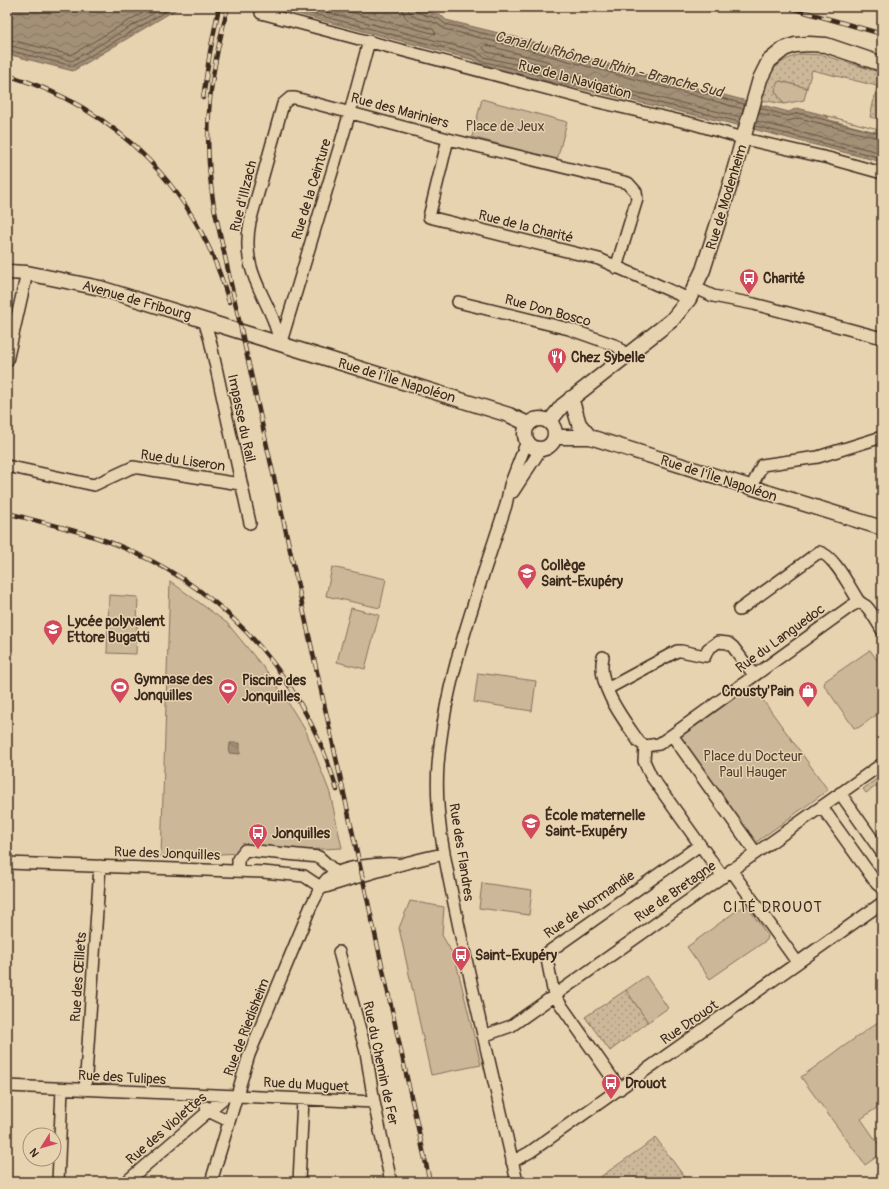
<svg xmlns="http://www.w3.org/2000/svg" width="889" height="1189" font-family="Pangolin,sans-serif">
  <style>
    .grass { fill: url(#grass-dots); stroke: #84705c }
    .green { fill: #ccb799; stroke: #84705c }
    .water { fill: url(#water-waves); stroke: #7a6753 }
    .pier { fill: #e8d3b1 }
    .lines { fill: none; stroke-linecap: round; stroke-linejoin: round }
    .shore { stroke: #655342; stroke-width: 1 }
    .minor-casing { stroke: #3b2a1e; stroke-width: 14 }
    .major-casing { stroke: #3b2a1e; stroke-width: 17 }
    .minor { stroke: #e8d3b1; stroke-width: 11 }
    .major { stroke: #e8d3b1; stroke-width: 14 }
    .rail-casing { stroke: #3b2a1e; stroke-width: 4.5 }
    .rail { stroke: #e8d3b1; stroke-width: 3; stroke-dasharray: 9; stroke-linecap: butt }
    .labels { text-anchor: middle; stroke-width: 3; stroke-linejoin: round; paint-order: stroke }
    .street-label { font-size: 14px; fill: #3b2a1e; stroke: #e8d3b1 }
    .park-label { font-size: 14px; fill: #513f30; stroke: #e8d3b1 }
    .poi-label { font-size: 14px; font-weight: bold; fill: #3b2a1e; stroke: #e8d3b1; text-anchor: start }
    .water-label { font-size: 15px; font-style: italic; fill: #503e30; stroke: #e8d3b1 }
    .neighbourhood-label { font-size: 15px; letter-spacing: 1px; fill: #3b2a1e; stroke: #e8d3b1 }
  </style>
  <defs>
    <pattern id="grass-dots" width="8" height="8" patternUnits="userSpaceOnUse"><rect width="8" height="8" fill="#ccb799"/><path d="M2 2h.1M6 6h.1" fill="none" stroke="#a7957c" stroke-width="1.8" stroke-linecap="round"/></pattern>
    <pattern id="water-waves" width="16" height="10" patternUnits="userSpaceOnUse"><rect width="16" height="10" fill="#a49077"/><path d="M0 5q4-4 8 0t8 0" fill="none" stroke="#877661"/></pattern>
  </defs>
  <rect width="100%" height="100%" fill="#e8d3b1"/>
  <filter id="ink" filterUnits="userSpaceOnUse"><feTurbulence type="fractalNoise" baseFrequency=".025" numOctaves="2"/><feDisplacementMap in="SourceGraphic" scale="8" xChannelSelector="R" yChannelSelector="G"/><feConvolveMatrix kernelMatrix="1 2 1 2 8 2 1 2 1" color-interpolation-filters="sRGB"/></filter>
  <g filter="url(#ink)">
    <path class="grass" d="M 801,54 L 823,55 L 882,73 L 882,120 L 870,117 L 877,86 L 812,70 L 807,88 L 780,81 L 775,91 L 784,104 L 761,100 C 767,73 774,62 801,54 Z
      M 626,990 L 648,1022 L 610,1051 L 585,1017 Z
      M 656,1138 L 688,1182 L 593,1182 Z"/>
    <path class="green" d="M 780,81 L 807,88 L 804,100 L 784,104 L 775,91 L 777,83 Z
      M 482,99 L 567,122 L 557,160 L 472,137 Z
      M 332,567 L 386,579 L 380,608 L 326,596 Z
      M 170,581 L 227,623 L 273,679 L 306,731 L 330,793 L 342,848 L 161,857 Z
      M 109,595 L 138,597 L 136,654 L 107,653 Z
      M 351,608 L 379,615 L 365,669 L 337,662 Z
      M 870,650 L 882,667 L 882,711 L 858,728 L 854,728 L 824,685 L 825,681 Z
      M 478,673 L 536,681 L 532,711 L 474,702 Z
      M 752,685 L 828,790 L 755,843 L 679,738 Z
      M 882,775 L 882,782 L 866,793 L 863,789 Z
      M 482,883 L 532,890 L 529,915 L 479,908 Z
      M 410,901 L 444,907 L 442,935 L 455,958 L 481,1065 L 431,1075 L 399,928 Z
      M 743,906 L 747,906 L 768,936 L 767,940 L 710,979 L 687,947 Z
      M 646,976 L 668,1008 L 648,1022 L 626,990 Z
      M 882,1019 L 882,1104 L 861,1119 L 882,1149 L 882,1153 L 865,1165 L 801,1077 Z"/>
    <path class="water" d="M 7,7 L 180,7 L 73,71 L 7,54 Z
      M 271,7 L 410,7 L 441,15 L 446,20 L 523,39 L 636,72 L 789,112 L 797,108 L 882,130 L 882,162 L 733,124 L 478,65 L 474,60 Z
      M 230,743 L 240,743 L 240,754 L 229,753 Z"/>
    <path class="pier" d="M 829,117 L 876,129 L 874,131 L 829,119 Z"/>
    <g class="lines">
      <path class="shore" d="M 287,7 L 475,56 L 481,61 L 740,122
        M 306,7 L 476,51 L 484,57 L 741,117
        M 330,7 L 436,34 L 433,29 C 420,25 403,24 402,7
        M 408,7 C 409,21 425,18 435,23 C 438,24 441,27 444,29 L 521,48 L 743,109
        M 413,7 L 416,12 L 439,19 L 445,24 L 522,43 L 744,104
        M 7,39 L 71,55 L 152,7
        M 7,45 L 72,61 L 164,7
        M 486,45 L 550,62 L 551,65 L 549,66 L 487,52 L 483,48 Z
        M 7,50 L 73,66 L 173,7
        M 760,108 L 788,116 L 798,113 L 882,134
        M 759,113 L 788,121 L 799,118 L 882,139
        M 756,121 L 882,153
        M 755,126 L 882,158"/>
      <defs>
        <path id="minor" d="M 261,13 L 590,100 L 694,124 L 749,140 L 828,158 L 882,173
          M 448,139 L 429,217 L 599,259 L 689,299
          M 696,288 L 713,296 L 754,304 L 882,338
          M 458,302 L 569,329 L 617,346 L 626,356
          M 204,320 L 210,340 L 250,523
          M 281,342 L 350,112 L 369,41
          M 280,345 C 273,298 239,278 250,222 L 283,104 L 290,98 L 295,98 L 448,139 L 628,183 L 636,192 L 637,199 L 616,268
          M 7,361 L 27,273
          M 7,466 L 94,485 L 133,467 L 240,484
          M 751,488 L 762,465 L 818,457 L 882,437
          M 513,492 L 541,449
          M 739,610 L 819,552 C 834,555 850,588 858,600 C 860,603 863,604 866,606 C 872,612 877,622 882,630
          M 603,657 C 596,685 624,720 639,742 L 645,746 L 659,744 L 672,735 L 851,606 L 859,602
          M 607,689 L 677,651 L 681,651 L 705,656 L 708,649 L 718,642 L 728,643 L 733,647 L 754,675
          M 672,735 L 756,853
          M 645,746 L 644,761 L 651,776 L 723,877
          M 840,793 L 882,853
          M 822,807 L 877,884 L 882,888
          M 7,863 L 263,872 L 304,876 L 322,888
          M 731,870 L 797,962
          M 238,871 L 238,859 L 245,850 L 319,857 L 337,873
          M 322,888 C 363,876 402,862 444,854
          M 339,952 L 366,1052 L 374,1102 L 391,1182
          M 483,1036 L 511,1026 L 882,764
          M 7,1086 L 374,1102
          M 620,1089 L 554,995 L 547,959 L 547,953 L 700,845
          M 85,1090 L 100,866
          M 206,1107 L 208,1111 L 229,1121
          M 512,1162 L 530,1152 L 882,903
          M 58,1182 L 62,1089
          M 126,1182 L 225,1097
          M 211,1182 L 249,1055 L 311,906 C 316,898 320,886 327,879 C 341,866 379,863 396,864
          M 299,1182 L 303,1099
          M 517,1182 C 498,1097 477,1012 459,927 C 448,873 434,820 438,765 C 445,675 479,590 506,505 L 510,485 L 527,441"/>
        <path id="major" d="M 7,272 L 27,273 L 100,288 L 509,415 L 528,424
          M 571,398 L 579,424 L 590,437
          M525 434a15 15 0 1 1 30 0a15 15 0 1 1-30 0Z
          M 550,421 L 562,406 L 575,396 L 672,320 L 689,299 L 703,270 L 730,185 L 760,79 L 769,61 L 784,49 L 795,45 L 809,44 L 826,45 L 882,64
          M 556,437 L 590,437 L 882,528"/>
      </defs>
      <use href="#minor" class="minor-casing"/>
      <use href="#major" class="major-casing"/>
      <use href="#minor" class="minor"/>
      <use href="#major" class="major"/>
      <defs>
        <path id="rail" d="M 228,7 C 209,78 202,134 214,207 L 430,1182
          M 787,7 L 882,34
          M 7,75 C 118,108 198,191 229,302
          M 203,98 L 210,52 L 219,7
          M 7,513 C 48,524 92,533 131,551 C 233,596 306,684 337,790"/>
      </defs>
      <use href="#rail" class="rail-casing"/>
      <use href="#rail" class="rail"/>
    </g>
  </g>
  <defs>
    <symbol id="bus-pin" viewBox="-11 -11 22 30"><path d="M0 17L-7.5 6A9.5 9.5 0 1 1 7.5 6Z" fill="#d1495b" stroke="#e8d3b1"/><path d="M-5-6H5V4H4V6H2V4H-2V6H-4V4H-5ZM-3.5-4V0h7V-4ZM-3.5 1.2v1.5H-2V1.2ZM2 1.2v1.5H3.5V1.2Z" fill="#fff"/></symbol>
    <symbol id="restaurant-pin" viewBox="-11 -11 22 30"><path d="M0 17L-7.5 6A9.5 9.5 0 1 1 7.5 6Z" fill="#d1495b" stroke="#e8d3b1"/><path d="M-5-6h1v4h1v-4h1v4h1v-4h1v5L-1.5 .5V6h-2V.5L-5-1ZM5-6V6H3V1.5H1.5Q1.5-4 5-6Z" fill="#fff"/></symbol>
    <symbol id="school-pin" viewBox="-11 -11 22 30"><path d="M0 17L-7.5 6A9.5 9.5 0 1 1 7.5 6Z" fill="#d1495b" stroke="#e8d3b1"/><path d="M0-5L7-2L0 1L-7-2ZM-4 1L0 2.5L4 1V4Q0 6-4 4Z" fill="#fff"/></symbol>
    <symbol id="stadium-pin" viewBox="-11 -11 22 30"><path d="M0 17L-7.5 6A9.5 9.5 0 1 1 7.5 6Z" fill="#d1495b" stroke="#e8d3b1"/><path d="M0-5a6.5 5 0 1 0 0 10a6.5 5 0 1 0 0-10ZM-3.5-1.8h7v3.6h-7Z" fill="#fff"/></symbol>
    <symbol id="shop-pin" viewBox="-11 -11 22 30"><path d="M0 17L-7.5 6A9.5 9.5 0 1 1 7.5 6Z" fill="#d1495b" stroke="#e8d3b1"/><path d="M-5-2.5h2.3a2.7 3.5 0 0 1 5.4 0H5L5.5 6h-11ZM-1.5-2.5h3a1.5 2.3 0 0 0-3 0Z" fill="#fff"/></symbol>
  </defs>
  <g fill-rule="evenodd">
    <use href="#bus-pin" x="738" y="267" width="22" height="30"/>
    <use href="#restaurant-pin" x="546" y="346" width="22" height="30"/>
    <use href="#school-pin" x="516" y="562" width="22" height="30"/>
    <use href="#school-pin" x="42" y="618" width="22" height="30"/>
    <use href="#stadium-pin" x="109" y="676" width="22" height="30"/>
    <use href="#stadium-pin" x="217" y="677" width="22" height="30"/>
    <use href="#shop-pin" x="797" y="680" width="22" height="30"/>
    <use href="#school-pin" x="520" y="812" width="22" height="30"/>
    <use href="#bus-pin" x="247" y="822" width="22" height="30"/>
    <use href="#bus-pin" x="450" y="944" width="22" height="30"/>
    <use href="#bus-pin" x="600" y="1072" width="22" height="30"/>
  </g>
  <g class="labels">
    <g class="street-label">
      <text transform="translate(575 79) rotate(15)" y="5">Rue de la Navigation</text>
      <text transform="translate(400 110) rotate(15)" y="5">Rue des Mariniers</text>
      <text transform="translate(311 189) rotate(-73)" y="5">Rue de la Ceinture</text>
      <text transform="translate(243 196) rotate(-76)" y="5">Rue d'Illzach</text>
      <text transform="translate(726 197) rotate(-73)" y="5">Rue de Modenheim</text>
      <text transform="translate(526 226) rotate(14)" y="5">Rue de la Charité</text>
      <text transform="translate(137 300) rotate(16)" y="5">Avenue de Fribourg</text>
      <text transform="translate(548 310) rotate(15)" y="5">Rue Don Bosco</text>
      <text transform="translate(397 380) rotate(17)" y="5">Rue de l'Île Napoléon</text>
      <text transform="translate(242 418) rotate(78)" y="5">Impasse du Rail</text>
      <text transform="translate(183 460) rotate(8)" y="5">Rue du Liseron</text>
      <text transform="translate(719 478) rotate(18)" y="5">Rue de l'Île Napoléon</text>
      <text transform="translate(780 638) rotate(-36)" y="5">Rue du Languedoc</text>
      <text transform="translate(462 852) rotate(81)" y="5">Rue des Flandres</text>
      <text transform="translate(167 853) rotate(2)" y="5">Rue des Jonquilles</text>
      <text transform="translate(675 891) rotate(-35)" y="5">Rue de Bretagne</text>
      <text transform="translate(589 904) rotate(-35)" y="5">Rue de Normandie</text>
      <text transform="translate(78 977) rotate(-86)" y="5">Rue des Œillets</text>
      <text transform="translate(689 1022) rotate(-35)" y="5">Rue Drouot</text>
      <text transform="translate(246 1027) rotate(-69)" y="5">Rue de Riedisheim</text>
      <text transform="translate(381 1063) rotate(78)" y="5">Rue du Chemin de Fer</text>
      <text transform="translate(122 1077) rotate(3)" y="5">Rue des Tulipes</text>
      <text transform="translate(306 1084) rotate(3)" y="5">Rue du Muguet</text>
      <text transform="translate(166 1128) rotate(-41)" y="5">Rue des Violettes</text>
    </g>
    <g class="park-label">
      <text x="505" y="131">Place de Jeux</text>
      <text x="753" y="761">Place du Docteur<tspan x="753" dy="16">Paul Hauger</tspan></text>
    </g>
    <g class="poi-label">
      <text x="763" y="283">Charité</text>
      <text x="571" y="362">Chez Sybelle</text>
      <text x="541" y="570">Collège<tspan x="541" dy="16">Saint-Exupéry</tspan></text>
      <text x="67" y="626">Lycée polyvalent<tspan x="67" dy="16">Ettore Bugatti</tspan></text>
      <text x="134" y="684">Gymnase des<tspan x="134" dy="16">Jonquilles</tspan></text>
      <text x="242" y="685">Piscine des<tspan x="242" dy="16">Jonquilles</tspan></text>
      <text x="794" y="696" text-anchor="end">Crousty'Pain</text>
      <text x="545" y="820">École maternelle<tspan x="545" dy="16">Saint-Exupéry</tspan></text>
      <text x="272" y="838">Jonquilles</text>
      <text x="475" y="960">Saint-Exupéry</text>
      <text x="625" y="1088">Drouot</text>
    </g>
    <g class="water-label">
      <text transform="translate(609 64) rotate(14)" y="5">Canal du Rhône au Rhin - Branche Sud</text>
    </g>
    <g class="neighbourhood-label">
      <text x="773" y="912">CITÉ DROUOT</text>
    </g>
  </g>
  <rect width="889" height="1189" fill="none" stroke="#e8d3b1" stroke-width="24"/>
  <rect x="12" y="12" width="865" height="1165" fill="none" stroke="#3b2a1e" stroke-width="1.5" filter="url(#ink)"/>
  <g transform="translate(42 1147) rotate(233)"><circle r="19" fill="#e8d3b1" stroke="#a38f76"/>
  <path d="M0-3L7 15L0 10L-7 15Z" fill="#d1495b"/>
  <text y="-6" font-size="11" font-weight="bold" text-anchor="middle" fill="#3b2a1e">N</text>
  </g>
</svg>
